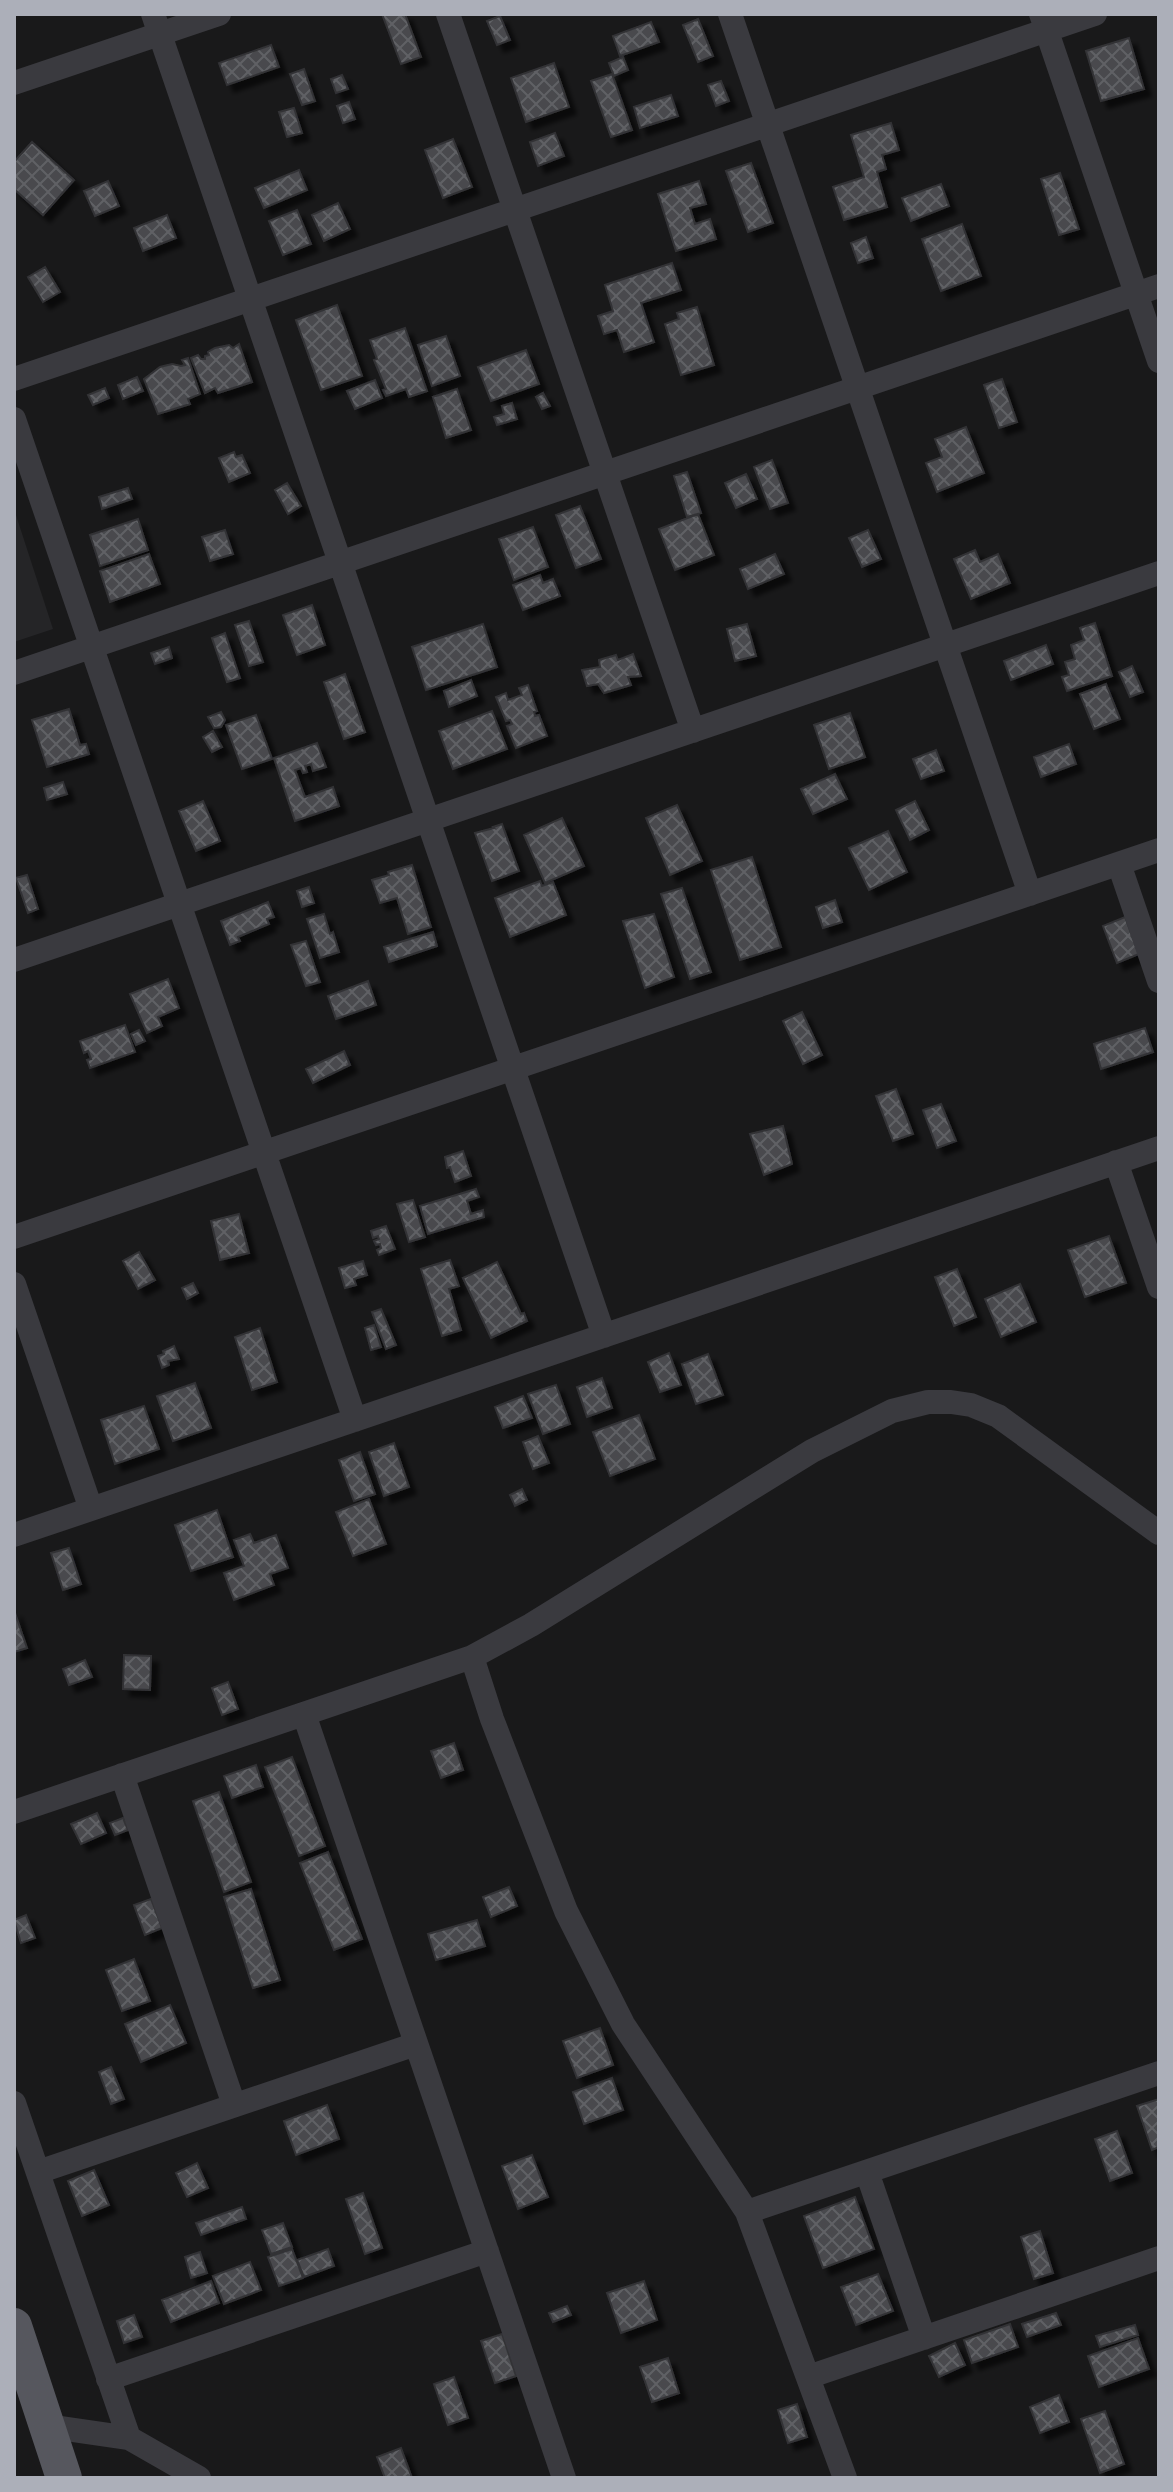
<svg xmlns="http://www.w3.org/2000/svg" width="1173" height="2492" font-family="Ubuntu,sans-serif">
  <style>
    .built { fill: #252527 }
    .building { fill: url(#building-cross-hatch); stroke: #333336; stroke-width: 2; filter: url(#shadow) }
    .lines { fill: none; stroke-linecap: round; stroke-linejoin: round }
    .minor { stroke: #3a3a3f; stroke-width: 24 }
    .primary { stroke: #56575e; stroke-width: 36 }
  </style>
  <defs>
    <pattern id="building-cross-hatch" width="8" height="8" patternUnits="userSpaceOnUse" patternTransform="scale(2)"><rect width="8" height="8" fill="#48494d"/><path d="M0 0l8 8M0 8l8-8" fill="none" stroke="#606165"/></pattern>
    <filter id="shadow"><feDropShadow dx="7" dy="7" stdDeviation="2" flood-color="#0009"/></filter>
  </defs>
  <rect width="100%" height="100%" fill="#19191a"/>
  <path class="built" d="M 14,509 L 53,629 L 14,642 Z"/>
  <path class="building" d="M 382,14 L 405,14 L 421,57 L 401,64 Z
    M 500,16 L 510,40 L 497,45 L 487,21 Z
    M 698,19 L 713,56 L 698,62 L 683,25 Z
    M 651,22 L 659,42 L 620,56 L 613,36 Z
    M 1129,38 L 1144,89 L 1101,101 L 1086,51 Z
    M 271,45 L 279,67 L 227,85 L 219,63 Z
    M 623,57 L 628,70 L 614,76 L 609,63 Z
    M 554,63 L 569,107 L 526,122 L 511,78 Z
    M 304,69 L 315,101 L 302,105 L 290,74 Z
    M 612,74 L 632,130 L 611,137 L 591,81 Z
    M 342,75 L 348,89 L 336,93 L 331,79 Z
    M 721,81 L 729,101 L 716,106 L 708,85 Z
    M 671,95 L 678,116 L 640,128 L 634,107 Z
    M 349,102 L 355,119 L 343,123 L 337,106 Z
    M 294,108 L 302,133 L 287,137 L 279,112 Z
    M 891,123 L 899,150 L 882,155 L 886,169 L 877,172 L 887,207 L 844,220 L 833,187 L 864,177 L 851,135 Z
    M 555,133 L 564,156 L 538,166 L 530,142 Z
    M 453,139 L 472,187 L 443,198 L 425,150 Z
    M 32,142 L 74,180 L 43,215 L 14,189 L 14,162 Z
    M 751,163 L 773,223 L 748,232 L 726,171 Z
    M 299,170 L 307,190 L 264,208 L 255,188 Z
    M 1060,173 L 1079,229 L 1059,235 L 1041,179 Z
    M 108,181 L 119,206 L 95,216 L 84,191 Z
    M 699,181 L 706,204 L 690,208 L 695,224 L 710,219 L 716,239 L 676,251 L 658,194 Z
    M 941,184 L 949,206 L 911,221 L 902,198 Z
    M 338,203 L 350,229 L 324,241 L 312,215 Z
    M 297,210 L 311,244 L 283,255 L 269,221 Z
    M 167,215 L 176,238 L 143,251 L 134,228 Z
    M 962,224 L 981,276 L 941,291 L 922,239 Z
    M 866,237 L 873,258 L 858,263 L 851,243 Z
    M 672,263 L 681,290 L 641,303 L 654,342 L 624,352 L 617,330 L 604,334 L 598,316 L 613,311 L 605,285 Z
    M 45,267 L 60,292 L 43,302 L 28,277 Z
    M 337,305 L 362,376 L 321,390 L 296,320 Z
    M 697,307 L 714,365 L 681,375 L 665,324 L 679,319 L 677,313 Z
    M 405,328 L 427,391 L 409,397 L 406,389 L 386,396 L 383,390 L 386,389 L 374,360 L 377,359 L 370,340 Z
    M 446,336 L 460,376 L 432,386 L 418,345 Z
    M 239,344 L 252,382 L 218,393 L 215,388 L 205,393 L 191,358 L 198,355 L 201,359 L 205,359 L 205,356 L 209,355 L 208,352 L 215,348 L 229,345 L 233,348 Z
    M 526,350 L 539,384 L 491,401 L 478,367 Z
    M 188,358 L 200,394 L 188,399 L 190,404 L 158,414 L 144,379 L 160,367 L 172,364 L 181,366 L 185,365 L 182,360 Z
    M 137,377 L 143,391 L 123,399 L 118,385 Z
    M 1002,379 L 1017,422 L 999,428 L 984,385 Z
    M 375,380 L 382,398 L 355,409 L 347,391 Z
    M 105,388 L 109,398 L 93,405 L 88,395 Z
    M 457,389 L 471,430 L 446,438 L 433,397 Z
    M 543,393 L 550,406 L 542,409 L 536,397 Z
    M 512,403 L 517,419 L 497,425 L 494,417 L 504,414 L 502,406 Z
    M 966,427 L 984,473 L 937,492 L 926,463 L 942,457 L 935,439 Z
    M 234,452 L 236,457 L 242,455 L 250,473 L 229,482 L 219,458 Z
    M 772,460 L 788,503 L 770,509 L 754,467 Z
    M 687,472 L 701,513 L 687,517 L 674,476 Z
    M 746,474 L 757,499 L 736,508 L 725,483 Z
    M 287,483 L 301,506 L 288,514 L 275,490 Z
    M 128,488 L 132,499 L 102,509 L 99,497 Z
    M 580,506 L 601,559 L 576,568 L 556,515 Z
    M 698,514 L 714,555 L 675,570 L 659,529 Z
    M 138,519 L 148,550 L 100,566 L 90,535 Z
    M 533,527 L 548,567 L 514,580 L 499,539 Z
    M 225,530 L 233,554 L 210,561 L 202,537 Z
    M 868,530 L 881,559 L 862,567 L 849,538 Z
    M 975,550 L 980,562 L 998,554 L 1010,583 L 971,599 L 954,559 Z
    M 149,554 L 160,584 L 110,602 L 100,571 Z
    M 775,554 L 784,574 L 748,589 L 740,569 Z
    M 540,575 L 543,583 L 553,579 L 560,596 L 523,610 L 513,585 Z
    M 312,605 L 325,645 L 297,655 L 283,615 Z
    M 249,621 L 263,662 L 249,666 L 235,625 Z
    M 1095,623 L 1112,676 L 1067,691 L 1062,677 L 1069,675 L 1065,662 L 1075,659 L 1071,645 L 1084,640 L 1080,628 Z
    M 483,624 L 497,667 L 426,690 L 412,647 Z
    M 747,624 L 756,656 L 735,661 L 727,629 Z
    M 225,633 L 240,678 L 227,682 L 212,638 Z
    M 1046,645 L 1053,664 L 1011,680 L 1004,661 Z
    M 169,647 L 172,658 L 155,664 L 151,653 Z
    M 633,654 L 641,676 L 628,677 L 631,685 L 604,693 L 598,684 L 587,686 L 582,670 L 600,667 L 599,660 L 616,655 L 618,660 Z
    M 1132,666 L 1143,692 L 1130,697 L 1119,672 Z
    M 345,674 L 365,732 L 344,739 L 324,682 Z
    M 471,680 L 477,696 L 449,707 L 444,691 Z
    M 1106,684 L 1120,719 L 1094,729 L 1080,694 Z
    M 528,685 L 537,711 L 534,712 L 535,716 L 539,715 L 547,736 L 516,748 L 507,726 L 512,724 L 510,720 L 506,721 L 496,697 L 506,693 L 508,700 L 522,695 L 519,688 Z
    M 69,709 L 80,745 L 86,744 L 89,754 L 47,767 L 32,720 Z
    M 492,711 L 507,749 L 453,769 L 439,731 Z
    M 221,712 L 225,720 L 221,727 L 214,728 L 208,717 Z
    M 850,713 L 865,757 L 829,769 L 814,725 Z
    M 256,715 L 272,759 L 242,769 L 226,725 Z
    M 213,731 L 222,747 L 212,752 L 203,737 Z
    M 317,743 L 326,767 L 313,771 L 311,764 L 305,766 L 307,772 L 303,773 L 301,768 L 295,770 L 305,797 L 333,787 L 339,806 L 295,821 L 274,758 Z
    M 1069,744 L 1076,764 L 1041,777 L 1034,757 Z
    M 936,750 L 944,771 L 921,779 L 913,759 Z
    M 835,774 L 847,799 L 813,814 L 801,789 Z
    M 63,782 L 67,794 L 47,800 L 44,788 Z
    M 203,801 L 220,841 L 196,851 L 179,811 Z
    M 915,801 L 929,830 L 910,840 L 896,810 Z
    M 677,805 L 702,861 L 670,875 L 646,818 Z
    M 562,818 L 584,866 L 545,883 L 524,835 Z
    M 502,824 L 519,871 L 492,881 L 475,833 L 494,828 L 493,827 Z
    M 888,831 L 907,872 L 869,890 L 849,848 Z
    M 752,857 L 781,947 L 740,960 L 711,870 Z
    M 412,865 L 431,927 L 408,934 L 397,898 L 380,903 L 372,880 L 389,875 L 388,872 Z
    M 27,875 L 38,909 L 28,913 L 16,878 Z
    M 540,881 L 542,886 L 553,882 L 566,915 L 510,937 L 495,898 Z
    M 309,887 L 314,903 L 302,907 L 297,891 Z
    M 682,888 L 711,972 L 690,979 L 661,894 Z
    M 835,900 L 842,922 L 823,928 L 816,907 Z
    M 268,902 L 274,917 L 267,919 L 269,924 L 238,937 L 240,941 L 230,945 L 221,921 Z
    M 324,914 L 330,934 L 333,932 L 339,952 L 320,958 L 307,919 Z
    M 654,914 L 674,977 L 645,988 L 623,921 Z
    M 1125,917 L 1139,954 L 1117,963 L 1103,926 Z
    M 433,932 L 437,946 L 389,962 L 384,947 Z
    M 306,941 L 320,982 L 306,986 L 291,945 Z
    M 168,979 L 179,1008 L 158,1017 L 162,1026 L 147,1033 L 130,994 Z
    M 368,981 L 376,1005 L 336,1019 L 328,996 Z
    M 802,1012 L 822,1055 L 803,1064 L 783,1021 Z
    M 125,1025 L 135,1052 L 90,1068 L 87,1060 L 91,1059 L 88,1051 L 84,1053 L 80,1041 Z
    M 1145,1028 L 1153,1052 L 1101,1069 L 1094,1044 Z
    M 139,1030 L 145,1041 L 136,1045 L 131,1034 Z
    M 344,1051 L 350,1065 L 313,1083 L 306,1069 Z
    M 896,1089 L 913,1134 L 893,1141 L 876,1096 Z
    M 941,1104 L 956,1141 L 937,1148 L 923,1110 Z
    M 783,1126 L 792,1164 L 764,1175 L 750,1134 Z
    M 463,1151 L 471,1176 L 455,1182 L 450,1167 L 447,1168 L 445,1157 Z
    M 476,1189 L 479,1197 L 467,1201 L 471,1214 L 483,1210 L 484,1217 L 428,1234 L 420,1206 Z
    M 413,1200 L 425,1237 L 409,1242 L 397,1204 Z
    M 239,1214 L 249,1253 L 220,1260 L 211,1221 Z
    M 386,1226 L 395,1249 L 379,1255 L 377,1250 L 381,1248 L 380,1244 L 376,1245 L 374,1241 L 379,1239 L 378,1236 L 373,1238 L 371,1231 Z
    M 1109,1236 L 1126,1283 L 1085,1297 L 1068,1250 Z
    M 139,1252 L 155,1280 L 138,1289 L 123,1261 Z
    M 450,1260 L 459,1286 L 449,1289 L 461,1330 L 442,1336 L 421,1269 Z
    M 363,1261 L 367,1275 L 354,1279 L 356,1285 L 345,1288 L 339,1268 Z
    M 497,1262 L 521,1314 L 524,1313 L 527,1321 L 491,1338 L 463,1278 Z
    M 957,1269 L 976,1317 L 954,1326 L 935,1277 Z
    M 193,1283 L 198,1293 L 187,1299 L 182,1288 Z
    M 1020,1284 L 1036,1322 L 1001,1337 L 985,1299 Z
    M 381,1309 L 396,1345 L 386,1349 L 372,1312 Z
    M 374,1325 L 381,1347 L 371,1350 L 365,1328 Z
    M 260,1328 L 277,1382 L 252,1390 L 235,1337 Z
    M 174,1346 L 179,1359 L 168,1361 L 169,1365 L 162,1368 L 158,1356 L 164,1354 L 163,1351 Z
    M 669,1353 L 681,1385 L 660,1392 L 648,1362 Z
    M 708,1354 L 723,1395 L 696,1404 L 682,1364 Z
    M 602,1378 L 612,1408 L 587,1417 L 577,1387 Z
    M 195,1383 L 211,1428 L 173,1441 L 157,1396 Z
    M 556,1385 L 570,1424 L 543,1434 L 528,1394 Z
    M 523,1396 L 532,1418 L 503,1428 L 495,1407 Z
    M 144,1406 L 159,1449 L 115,1464 L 101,1420 Z
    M 639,1415 L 655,1459 L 610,1476 L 593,1432 Z
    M 538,1436 L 549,1463 L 533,1469 L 523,1442 Z
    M 394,1443 L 409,1487 L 384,1496 L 369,1452 Z
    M 360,1452 L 375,1494 L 354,1501 L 339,1460 Z
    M 522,1489 L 527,1500 L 515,1506 L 510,1495 Z
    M 369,1499 L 386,1544 L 353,1556 L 336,1512 Z
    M 217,1510 L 233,1557 L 191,1571 L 175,1525 Z
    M 250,1534 L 254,1543 L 276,1535 L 288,1568 L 270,1574 L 274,1585 L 234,1600 L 224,1573 L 244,1566 L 234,1540 Z
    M 69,1548 L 81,1584 L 63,1590 L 51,1553 Z
    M 14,1610 L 27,1648 L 14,1652 Z
    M 124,1655 L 151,1656 L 150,1690 L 123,1689 Z
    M 85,1660 L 92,1677 L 69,1685 L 63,1669 Z
    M 228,1682 L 238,1709 L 222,1715 L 212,1688 Z
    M 454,1743 L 463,1770 L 441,1778 L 431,1751 Z
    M 292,1757 L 325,1846 L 299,1856 L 265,1767 Z
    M 256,1765 L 263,1787 L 232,1798 L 224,1776 Z
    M 219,1792 L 251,1882 L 224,1892 L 193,1801 Z
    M 97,1813 L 106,1833 L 81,1844 L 71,1824 Z
    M 123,1818 L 128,1830 L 115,1835 L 110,1823 Z
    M 328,1852 L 362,1939 L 334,1950 L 300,1863 Z
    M 509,1887 L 517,1906 L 491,1917 L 483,1897 Z
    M 251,1889 L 280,1980 L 253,1988 L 224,1897 Z
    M 151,1899 L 162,1928 L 145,1935 L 134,1905 Z
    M 26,1915 L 35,1938 L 21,1943 L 14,1920 Z
    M 477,1920 L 485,1946 L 436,1960 L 428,1934 Z
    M 134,1959 L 150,2001 L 122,2011 L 106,1970 Z
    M 170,2005 L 186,2043 L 141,2062 L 125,2024 Z
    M 600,2028 L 613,2065 L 577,2078 L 563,2041 Z
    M 111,2067 L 124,2099 L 111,2104 L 99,2072 Z
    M 612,2078 L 623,2110 L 584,2124 L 573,2092 Z
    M 1159,2099 L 1159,2147 L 1152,2150 L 1137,2106 Z
    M 327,2105 L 339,2139 L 296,2155 L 284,2121 Z
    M 1117,2131 L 1132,2173 L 1110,2181 L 1095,2139 Z
    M 532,2155 L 548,2197 L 518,2209 L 502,2166 Z
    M 197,2163 L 208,2188 L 187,2197 L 176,2173 Z
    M 94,2170 L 109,2205 L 82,2216 L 68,2181 Z
    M 363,2193 L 382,2248 L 365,2254 L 346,2199 Z
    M 855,2197 L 874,2249 L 823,2268 L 804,2216 Z
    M 242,2207 L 246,2219 L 201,2235 L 196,2223 Z
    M 283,2223 L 292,2247 L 271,2254 L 262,2230 Z
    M 1040,2231 L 1053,2273 L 1034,2279 L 1021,2237 Z
    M 292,2249 L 303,2278 L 279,2286 L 268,2257 Z
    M 328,2249 L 334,2266 L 304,2277 L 297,2260 Z
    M 200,2252 L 207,2273 L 191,2278 L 185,2257 Z
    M 250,2262 L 261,2290 L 224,2304 L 213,2276 Z
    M 878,2274 L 893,2311 L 856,2325 L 841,2287 Z
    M 211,2281 L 219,2303 L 171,2322 L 162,2300 Z
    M 644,2281 L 657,2320 L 621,2333 L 607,2293 Z
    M 567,2306 L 571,2315 L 553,2322 L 549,2313 Z
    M 1056,2313 L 1061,2325 L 1027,2337 L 1022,2324 Z
    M 134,2315 L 142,2337 L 124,2343 L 117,2321 Z
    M 1010,2324 L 1018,2347 L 972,2363 L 964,2340 Z
    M 1135,2325 L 1138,2335 L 1100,2347 L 1096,2336 Z
    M 502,2334 L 516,2376 L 495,2383 L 481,2341 Z
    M 1138,2338 L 1149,2369 L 1099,2387 L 1088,2356 Z
    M 955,2343 L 965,2365 L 939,2377 L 929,2356 Z
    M 668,2358 L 679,2393 L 652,2402 L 640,2367 Z
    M 454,2377 L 468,2418 L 448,2425 L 434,2384 Z
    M 1059,2395 L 1069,2422 L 1040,2433 L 1030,2407 Z
    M 797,2404 L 807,2437 L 788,2443 L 778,2410 Z
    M 1105,2411 L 1124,2464 L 1100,2473 L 1081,2419 Z
    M 401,2448 L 412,2478 L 385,2478 L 377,2457 Z"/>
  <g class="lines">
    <path class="minor" d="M 153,14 L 604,1336
      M 448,14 L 693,731
      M 730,14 L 1030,894
      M 1041,14 L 1159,361
      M 14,83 L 219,14
      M 14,379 L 1095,14
      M 14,419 L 355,1420
      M 14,673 L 1159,286
      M 1119,864 L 1159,981
      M 14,960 L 1159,573
      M 1116,1162 L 1159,1287
      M 14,1237 L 1159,850
      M 14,1284 L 91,1509
      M 14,1535 L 1159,1148
      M 472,1657 L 492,1719 L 566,1911 L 623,2024 L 747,2212 L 845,2478
      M 304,1714 L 564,2478
      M 122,1775 L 234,2105
      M 14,1812 L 472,1657 L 531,1625 L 812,1451 L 892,1411 L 928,1402 L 951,1402 L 971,1405 L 998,1416 L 1159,1533
      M 14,2103 L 129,2438
      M 38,2172 L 416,2044
      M 867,2172 L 924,2338
      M 747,2212 L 1159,2073
      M 808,2377 L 1159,2258
      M 108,2379 L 487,2251
      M 46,2426 L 129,2438 L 199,2478"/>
    <path class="primary" d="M 14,2326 L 64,2478"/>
  </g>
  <rect width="1173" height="2492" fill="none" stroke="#acafb9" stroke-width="32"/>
</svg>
